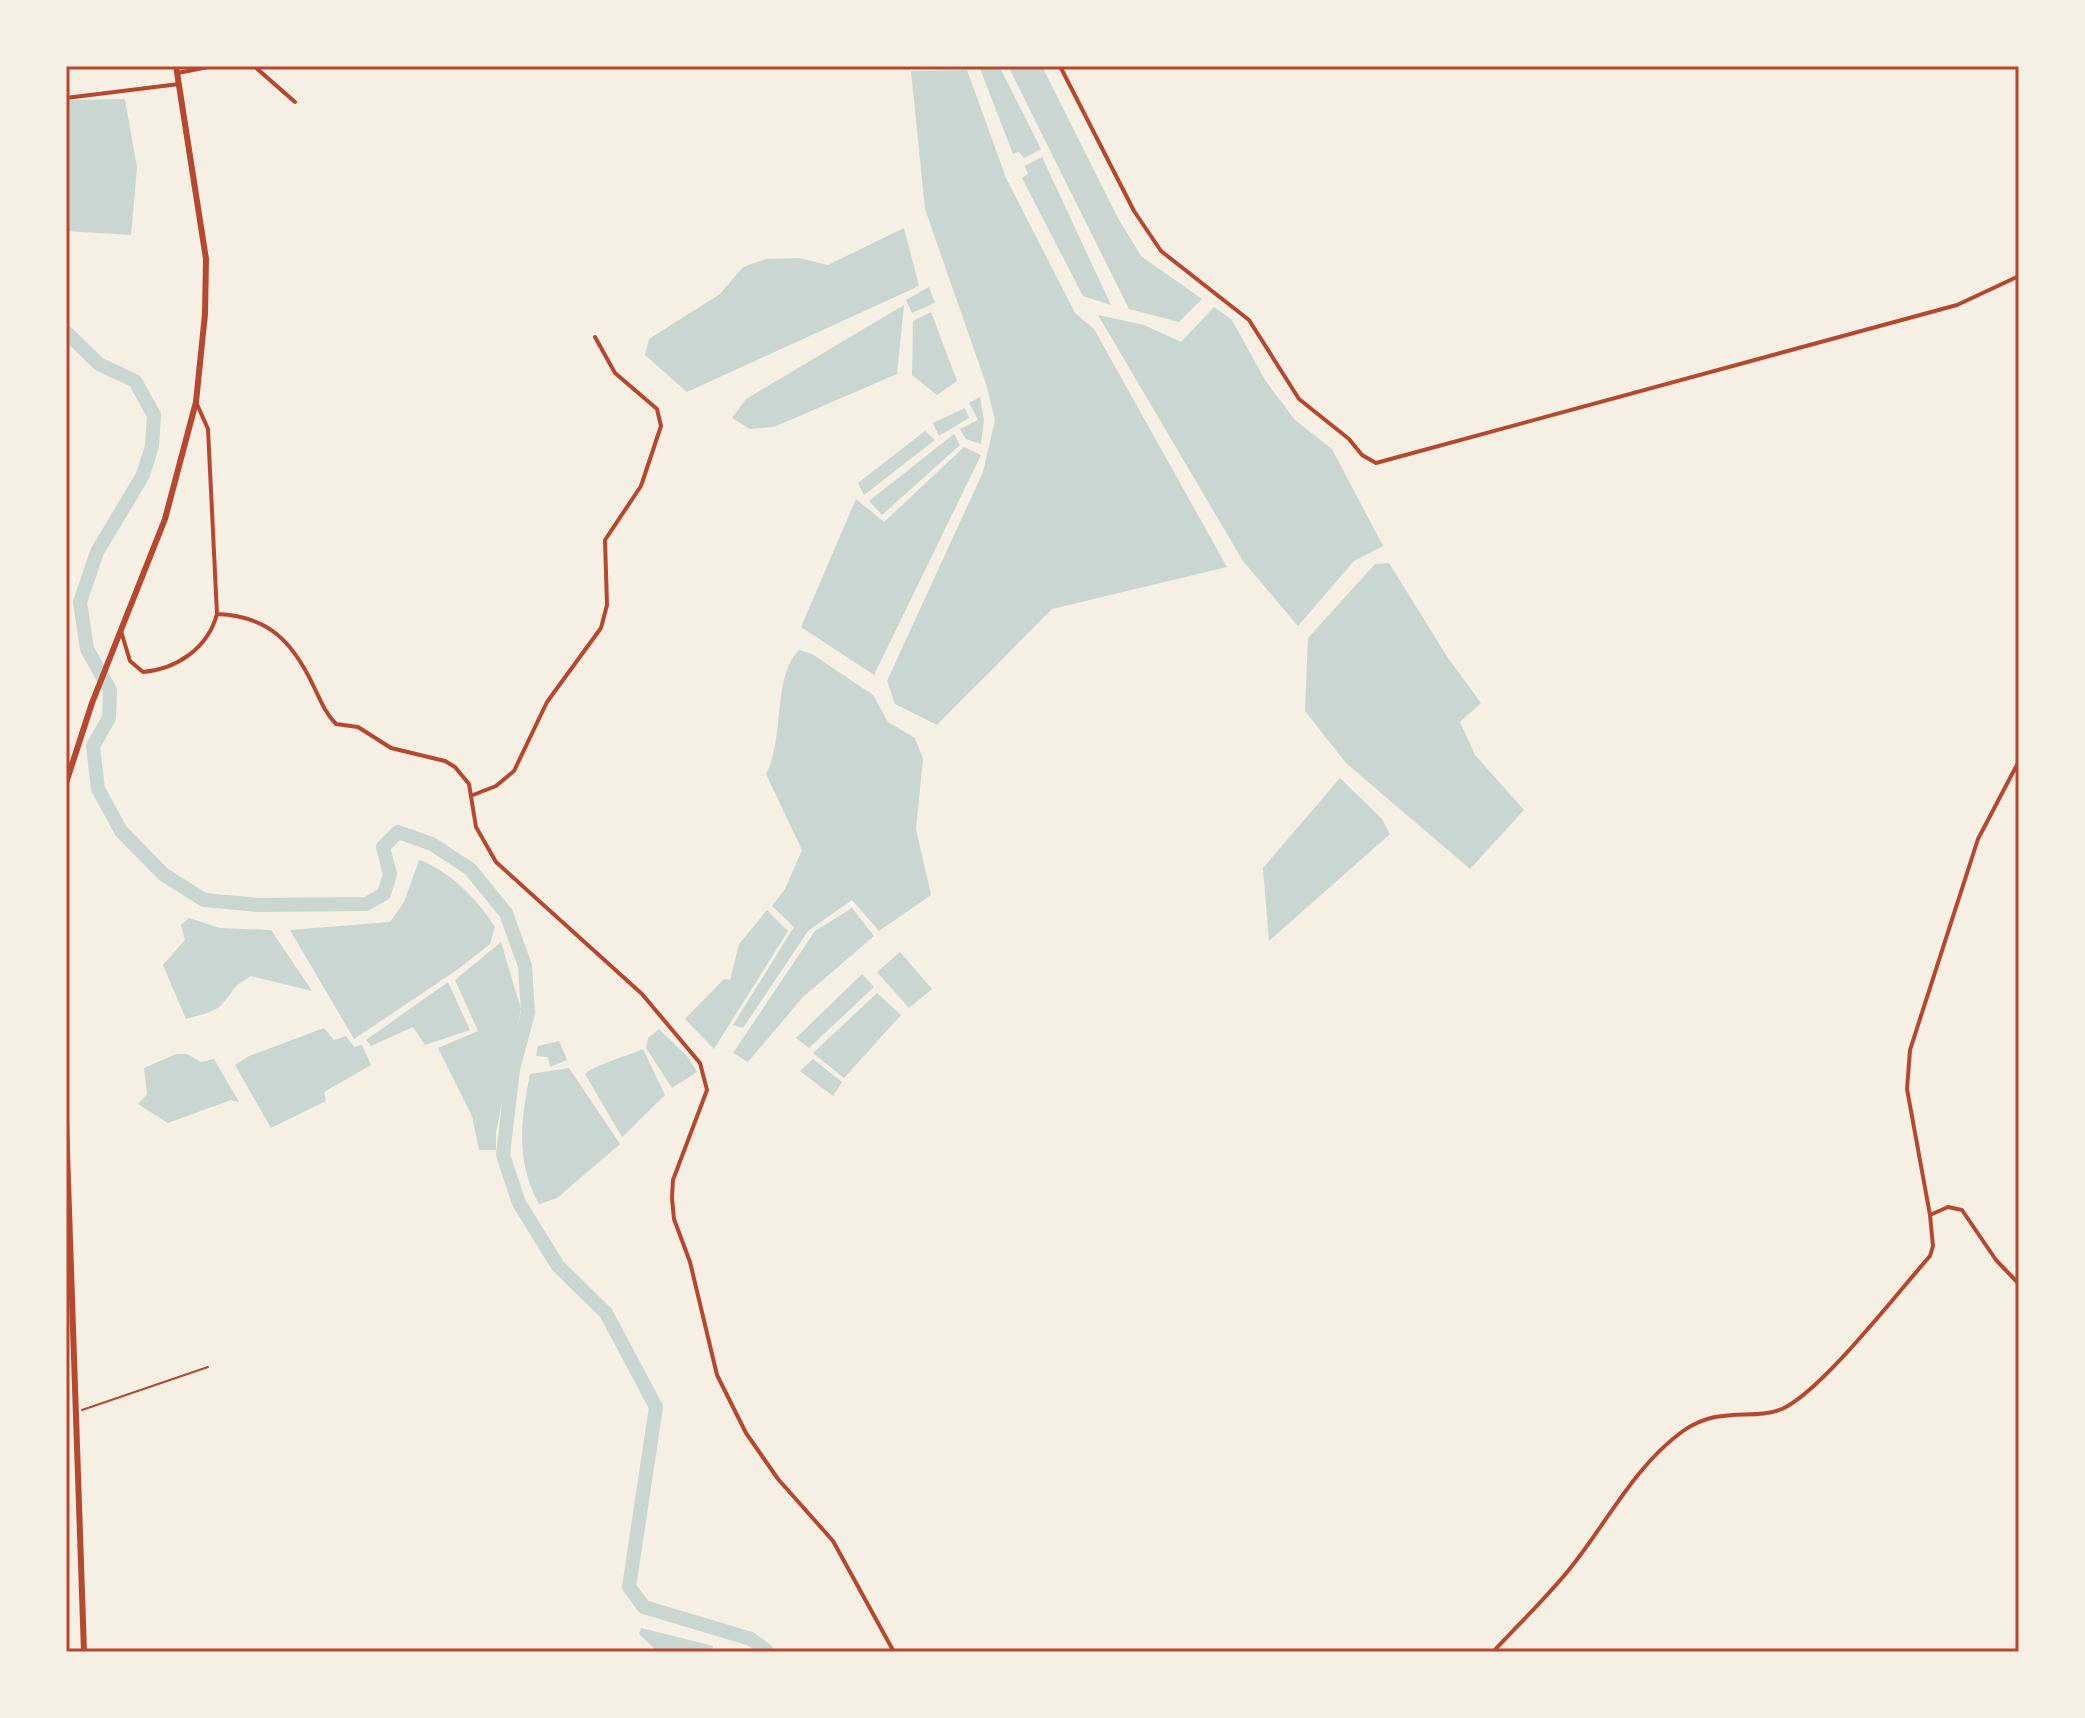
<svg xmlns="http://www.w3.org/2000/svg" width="2085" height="1718" font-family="'Nunito Sans',sans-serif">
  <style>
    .water { fill: #c9d6d2 }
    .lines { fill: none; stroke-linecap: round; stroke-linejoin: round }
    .river { stroke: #c9d6d2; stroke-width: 14 }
    .path { stroke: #b5482f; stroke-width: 2 }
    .minor { stroke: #b5482f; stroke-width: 4 }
    .tertiary { stroke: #b5482f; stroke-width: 4 }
    .primary { stroke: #b5482f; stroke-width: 6 }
    .neatline { fill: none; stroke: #b5482f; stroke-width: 3 }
  </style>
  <rect width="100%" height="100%" fill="#f6efe4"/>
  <path class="water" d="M 979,66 L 999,66 L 1041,149 L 1024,158 L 1019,152 L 1013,154 Z
    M 1008,66 L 1042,66 L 1118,218 L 1141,256 L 1202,299 L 1179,322 L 1129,309 Z
    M 967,70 L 1006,178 L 1075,313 L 1094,329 L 1227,567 L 1052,609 L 937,725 L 895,704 L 887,681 L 983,472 L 995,420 L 986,384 L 925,209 L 911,71 Z
    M 125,99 L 137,168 L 131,235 L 66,231 L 66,100 Z
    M 1042,157 L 1111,305 L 1083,296 L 1022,178 L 1028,174 L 1025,166 Z
    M 904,228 L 919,286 L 687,392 L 645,355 L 649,339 L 720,294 L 743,267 L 766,259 L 799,258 L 828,265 Z
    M 929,287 L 935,303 L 912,313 L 906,300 Z
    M 904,305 L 897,374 L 774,427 L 750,429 L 732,418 L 746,399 Z
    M 1214,307 L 1232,320 L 1265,380 L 1295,420 L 1332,449 L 1383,546 L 1354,561 L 1298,626 L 1243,561 L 1098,315 L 1144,325 L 1181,342 Z
    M 931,312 L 957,381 L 937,395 L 912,375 L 913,321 Z
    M 980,397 L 984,420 L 981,444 L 966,439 L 960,429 L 978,420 L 969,403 Z
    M 965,408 L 969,418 L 939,436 L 933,423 Z
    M 925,431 L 935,440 L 864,495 L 858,483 Z
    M 954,434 L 960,445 L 882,515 L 869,501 Z
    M 964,447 L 981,455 L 874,675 L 801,627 L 856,499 L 884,522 Z
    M 1389,563 L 1448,658 L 1481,703 L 1460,722 L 1475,755 L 1524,810 L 1470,869 L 1346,763 L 1305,711 L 1308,638 L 1375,564 Z
    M 799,650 L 812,654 L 873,695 L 888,722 L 915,738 L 923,759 L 916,829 L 931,895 L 879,931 L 852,900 L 808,931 L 743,1028 L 733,1025 L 794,927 L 772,906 L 785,889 L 802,850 L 766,774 C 785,739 772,677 799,650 Z
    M 1340,778 L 1382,819 L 1390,834 L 1269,941 L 1263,868 Z
    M 419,860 C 449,870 479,901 495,927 L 490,944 L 457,970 L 354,1039 L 290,930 L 390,922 L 404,902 Z
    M 852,908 L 874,936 L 803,997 L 748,1062 L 733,1053 L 815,931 Z
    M 767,910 L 788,931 L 714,1049 L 685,1019 L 724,979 L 730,980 L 739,944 Z
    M 189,918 L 220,928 L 271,930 L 312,991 L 251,976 C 229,989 237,988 223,1003 C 215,1013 198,1015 186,1019 L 163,965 L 185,940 L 181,925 Z
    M 501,942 L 521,1009 L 496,1132 L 496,1150 L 479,1150 L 472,1116 L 438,1048 L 478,1031 L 455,980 Z
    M 900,952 L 932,989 L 909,1008 L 877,972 Z
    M 862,974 L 874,987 L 809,1048 L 796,1038 Z
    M 448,982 L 470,1030 L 425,1045 L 413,1027 L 371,1046 L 366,1040 Z
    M 877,993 L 901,1015 L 844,1078 L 813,1053 Z
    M 324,1028 L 334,1040 L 346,1036 L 354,1047 L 362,1045 L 371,1065 L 324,1092 L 326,1101 L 271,1128 L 235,1065 L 247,1057 Z
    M 659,1029 L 687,1056 L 697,1072 L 672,1088 L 646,1048 L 648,1038 Z
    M 559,1041 L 567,1060 L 550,1067 L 548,1057 L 536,1056 L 538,1046 Z
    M 643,1049 L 665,1095 L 622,1137 L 585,1074 C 594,1065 628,1056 643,1049 Z
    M 176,1054 L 187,1054 L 201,1062 L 214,1059 L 239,1102 L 231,1100 L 168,1123 L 138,1104 L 147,1094 L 144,1068 Z
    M 813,1059 L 842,1082 L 833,1096 L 800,1071 Z
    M 569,1068 L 620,1144 L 557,1198 L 539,1204 C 515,1160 521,1121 530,1074 Z
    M 641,1628 L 713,1646 L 712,1652 L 658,1652 L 639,1634 Z"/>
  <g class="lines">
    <path class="river" d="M 66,332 L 99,364 L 135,381 L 154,415 L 152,446 L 143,475 L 97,552 L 80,602 L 87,649 L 110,690 L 109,718 L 93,746 L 98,789 L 121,831 L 163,874 L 204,900 L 258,905 L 366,904 L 384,894 L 390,874 L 383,847 L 398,832 L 432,844 L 470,869 L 506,913 L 525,966 L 528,1013 L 513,1069 L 503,1155 L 519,1203 L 558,1266 L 606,1313 L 656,1407 L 629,1587 L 644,1607 L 751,1639 L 768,1652"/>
    <path class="path" d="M 82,1410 L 208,1367"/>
    <path class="minor" d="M 254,66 L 295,102
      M 1060,66 L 1134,211 L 1161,251 L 1249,320 L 1299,399 L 1349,439 L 1362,455 L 1376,463 L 1957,305 L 2019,276
      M 178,73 L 213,66
      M 66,98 L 179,84
      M 217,614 C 268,616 292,641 313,685 C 320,699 325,713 336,724 L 358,727 L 391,748 L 445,761 L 455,767 L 469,784 L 476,827 L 496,862 L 642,994 L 700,1063 L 707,1090 L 673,1180 L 672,1198 L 674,1219 L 690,1262 L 717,1375 L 746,1433 L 778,1479 L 833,1541 L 894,1652
      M 121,631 L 130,661 L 143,672 C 177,669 208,648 217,614 L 208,429 L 196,402
      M 473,795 L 496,786 L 514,771 L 547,702 L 601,628 L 607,605 L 605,540 L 641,486 L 661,426 L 657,409 L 615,373 L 595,337
      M 1930,1215 L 1948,1207 L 1962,1210 L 1996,1260 L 2019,1284"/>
    <path class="tertiary" d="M 1493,1652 C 1518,1625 1545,1599 1568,1571 C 1606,1525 1633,1467 1683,1431 C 1720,1405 1752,1421 1782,1409 C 1821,1392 1898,1292 1930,1256 L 1933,1246 L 1930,1215 L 1907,1089 L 1910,1050 L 1978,839 L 2019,761"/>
    <path class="primary" d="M 66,783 L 92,703 L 165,519 L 196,402 L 205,314 L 206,259 L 176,66
      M 66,1122 L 84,1652"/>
  </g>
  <rect width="2085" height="1718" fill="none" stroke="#f6efe4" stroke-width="136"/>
  <rect x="68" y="68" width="1949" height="1582" class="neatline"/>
</svg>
